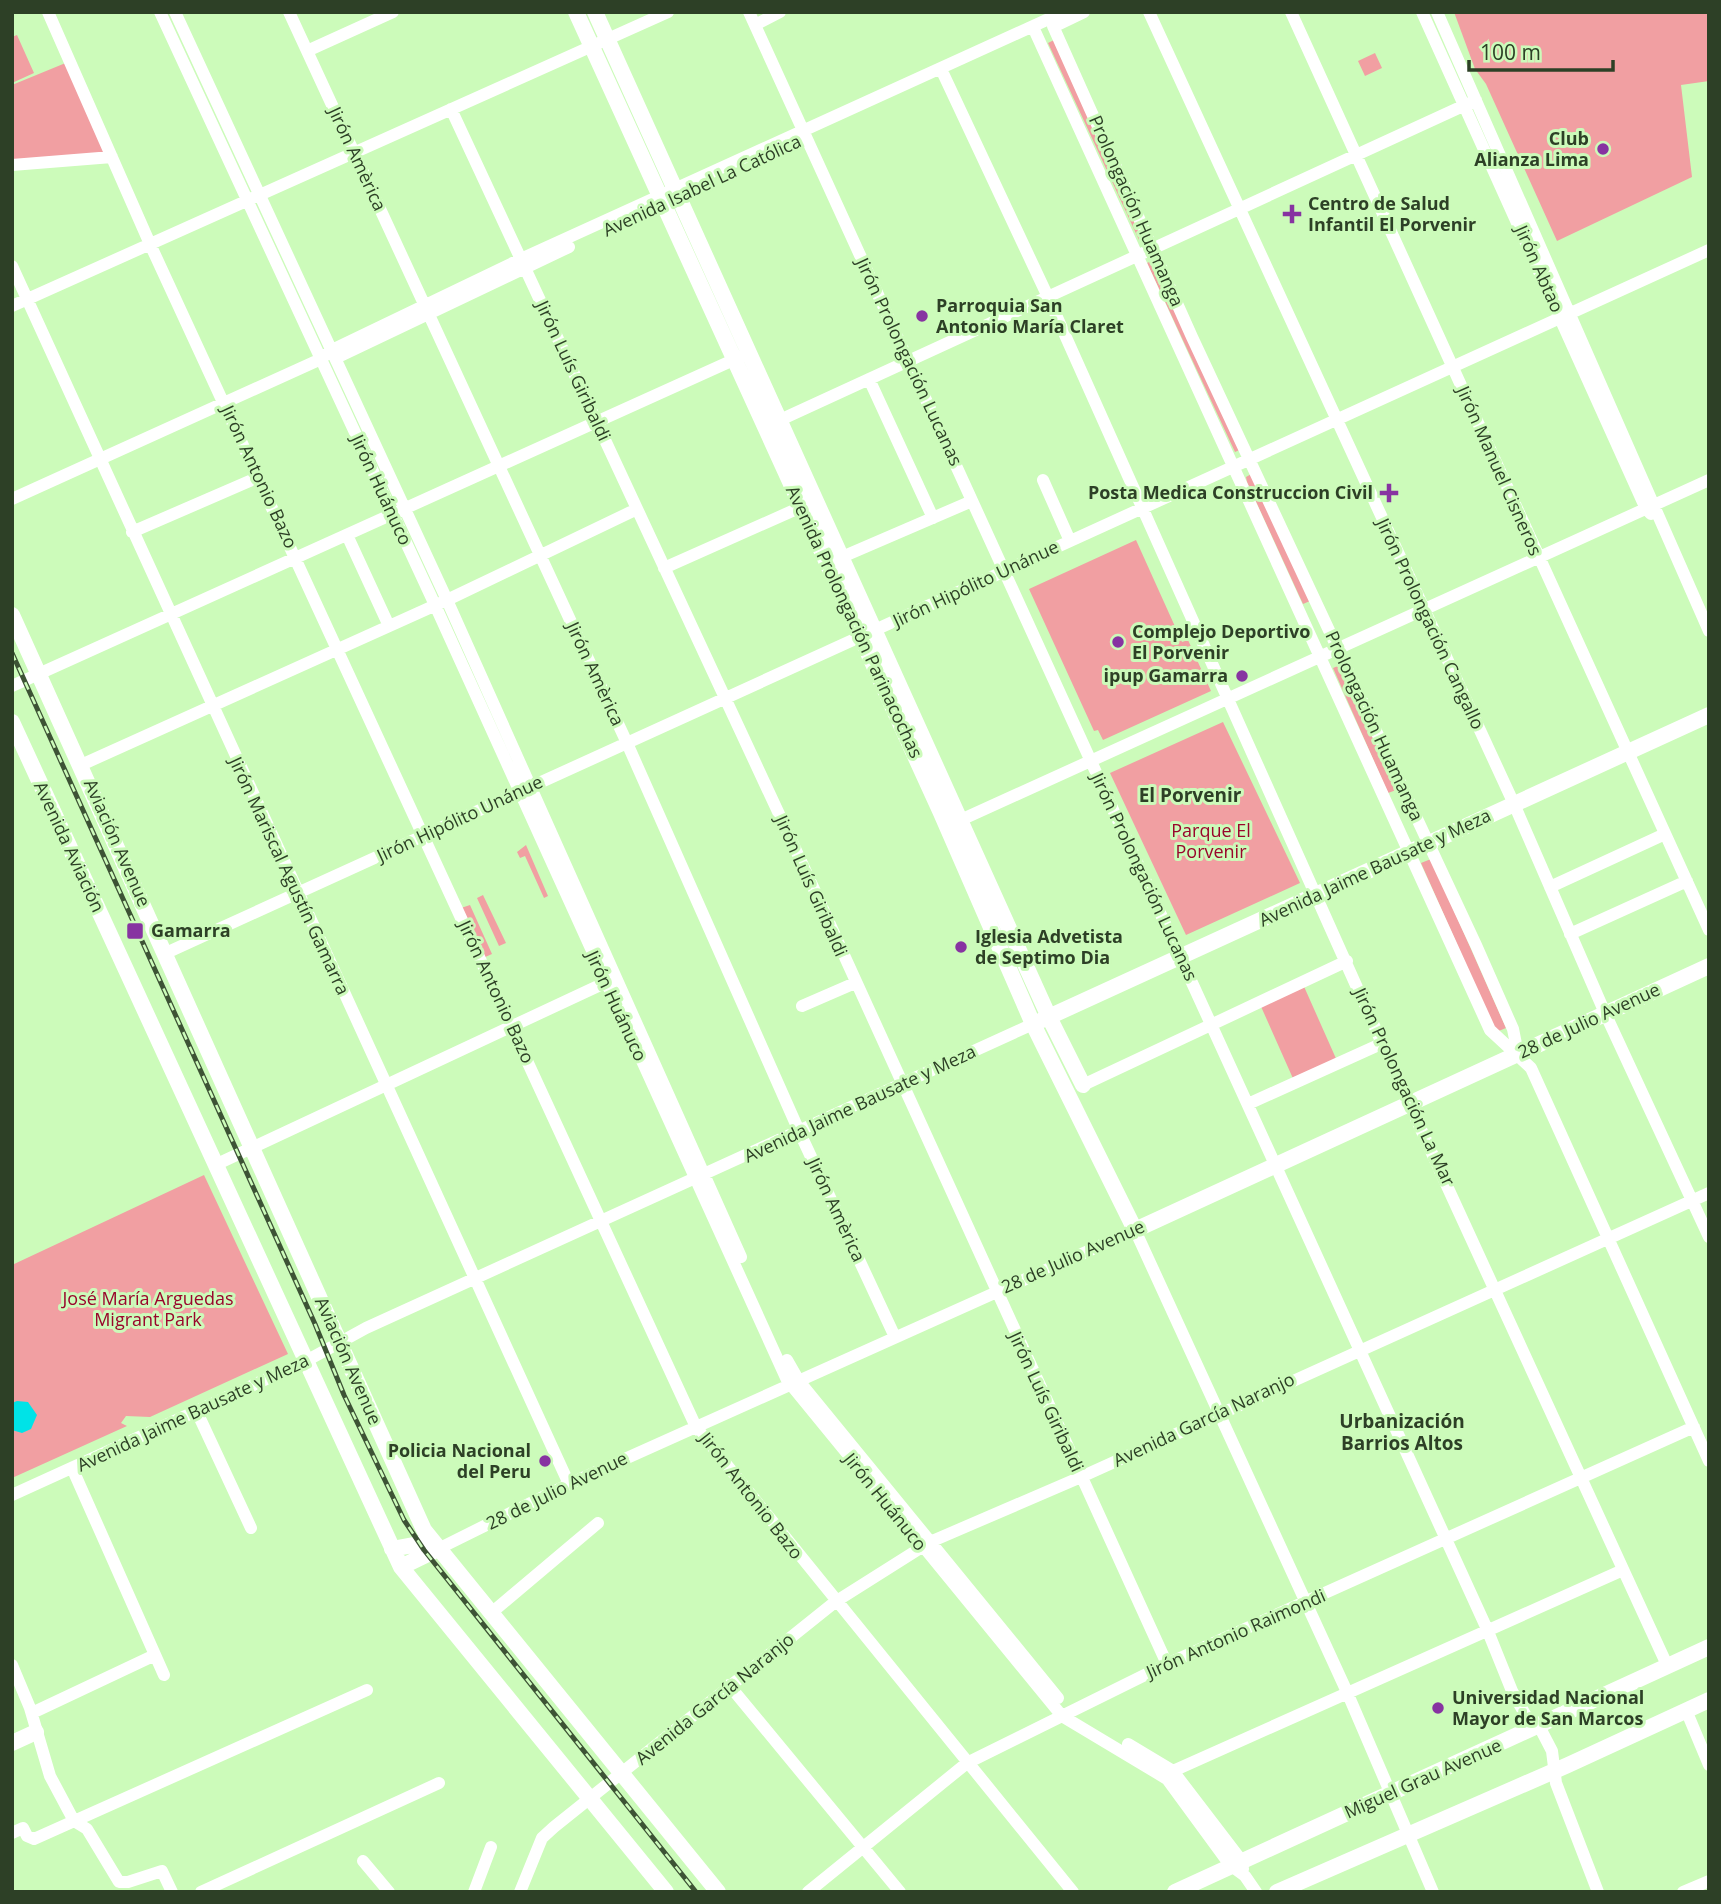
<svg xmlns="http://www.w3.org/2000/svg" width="1721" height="1904" font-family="'Open Sans',sans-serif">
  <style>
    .green { fill: #f19fa2 }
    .water { fill: #00e3e7 }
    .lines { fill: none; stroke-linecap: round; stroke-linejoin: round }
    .minor { stroke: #fff; stroke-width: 12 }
    .major { stroke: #fff; stroke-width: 16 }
    .rail-casing { stroke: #3d5335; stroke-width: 5 }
    .rail { stroke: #ccfbba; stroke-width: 2.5; stroke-dasharray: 8; stroke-linecap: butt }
    .poi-dot { fill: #8733a1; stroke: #ccfbba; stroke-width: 2.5 }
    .labels { text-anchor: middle; stroke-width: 6; stroke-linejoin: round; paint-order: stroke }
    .poi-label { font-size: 18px; font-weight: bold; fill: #2d4026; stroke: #ccfbba; text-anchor: start }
    .street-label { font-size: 18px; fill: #2d4026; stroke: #ccfbba }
    .park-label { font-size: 18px; fill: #99052c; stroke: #ccfbba }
    .neighbourhood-label { font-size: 19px; font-weight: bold; fill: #2d4026; stroke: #ccfbba }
  </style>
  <rect width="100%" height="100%" fill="#ccfbba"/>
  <path class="green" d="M 1454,12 L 1709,12 L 1709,81 L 1681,85 L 1692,177 L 1557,241 L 1486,84 L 1475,69 Z
    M 17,35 L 34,73 L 12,83 L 12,37 Z
    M 1056,39 L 1147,237 L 1139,240 L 1048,43 Z
    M 1375,53 L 1382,68 L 1365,76 L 1358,61 Z
    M 68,62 L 109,154 L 12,162 L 12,85 Z
    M 1157,259 L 1244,448 L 1235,452 L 1147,263 Z
    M 1255,472 L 1310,601 L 1303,604 L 1247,482 L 1246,477 Z
    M 1136,540 L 1182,642 L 1188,640 L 1211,691 L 1103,740 L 1098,730 L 1094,731 L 1029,589 Z
    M 1345,663 L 1399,789 L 1388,793 L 1333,668 Z
    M 1223,722 L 1300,883 L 1186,935 L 1110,773 Z
    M 526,845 L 548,896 L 544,898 L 525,856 L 520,858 L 517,852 Z
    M 1431,859 L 1506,1028 L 1496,1032 L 1421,863 Z
    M 483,895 L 506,943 L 499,946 L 477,898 Z
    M 470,905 L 492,954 L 483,958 L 461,908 Z
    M 1302,982 L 1338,1063 L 1295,1083 L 1259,1002 Z
    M 204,1175 L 288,1354 L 150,1417 L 126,1416 L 121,1423 L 127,1426 L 12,1478 L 12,1265 Z"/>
  <path class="water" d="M 17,1401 L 28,1402 L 37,1415 L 31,1429 L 22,1433 L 12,1430 L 12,1403 Z"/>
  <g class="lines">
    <path class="minor" d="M 48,12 L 150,244 L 696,1427 L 1073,1892
      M 160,12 L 435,605 L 787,1380 L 1062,1716 L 1167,1779 L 1230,1865 L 1245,1876 L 1256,1892
      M 175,12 L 447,600 L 741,1257
      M 289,12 L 627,743 L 799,1131 L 895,1337
      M 749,12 L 1487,1629 L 1512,1691 L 1526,1716 L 1539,1726 L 1552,1751 L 1556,1783 L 1598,1892
      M 1053,12 L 1053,26 L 1192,337 L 1476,945 L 1513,1029 L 1518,1054
      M 1149,12 L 1514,804 L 1605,1013 L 1709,1237
      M 1291,12 L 1709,930
      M 1422,12 L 1646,509 L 1651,514
      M 1437,12 L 1709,631
      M 755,25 L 780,12
      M 1057,25 L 1084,12
      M 1033,27 L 1490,1030 L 1531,1068 L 1709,1461
      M 307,51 L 393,12
      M 941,69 L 1048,297 L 1402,1088 L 1667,1665
      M 451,109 L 813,887 L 1167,1664
      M 12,165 L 112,157
      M 12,266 L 569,1484
      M 12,306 L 668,12
      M 342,355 L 569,247
      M 869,379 L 933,518
      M 780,420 L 1476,100
      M 1043,480 L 1070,541
      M 12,499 L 321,359 L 330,351 L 521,259 L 1064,12
      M 132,532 L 259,477
      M 347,535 L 389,626
      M 842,557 L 972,501
      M 664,568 L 808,504
      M 12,686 L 740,357
      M 81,765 L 447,600 L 637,509
      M 954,823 L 1709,480
      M 1550,887 L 1665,834
      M 1570,934 L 1687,881
      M 166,953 L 1709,250
      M 802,1006 L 855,983
      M 1083,1085 L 1347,961
      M 1248,1104 L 1383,1043
      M 215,1165 L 611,980
      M 787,1360 L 799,1381 L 1058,1698
      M 197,1412 L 251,1528
      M 73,1470 L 164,1675
      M 12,1495 L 306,1361 L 366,1328 L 1033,1024
      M 438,1549 L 569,1484 L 1135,1230 L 1347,1692 L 1433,1892
      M 490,1614 L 598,1523
      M 12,1665 L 30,1708 L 50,1776 L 74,1821 L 87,1829 L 119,1882 L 128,1882 L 162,1871 L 172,1892
      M 729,1685 L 900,1892
      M 1686,1710 L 1709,1765
      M 32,1713 L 155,1655
      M 1128,1744 L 1173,1771 L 1241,1860 L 1243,1869
      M 1173,1771 L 1623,1570
      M 12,1833 L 23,1828 L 27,1836 L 34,1839 L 367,1690
      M 363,1861 L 389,1892
      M 201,1892 L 439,1783
      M 474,1892 L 491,1847
      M 520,1892 L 542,1838 L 554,1827 L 835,1602 L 930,1542 L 1081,1477 L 1709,1193
      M 808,1892 L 967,1763 L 1167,1664 L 1694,1427
      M 1683,1892 L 1709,1881"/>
    <path class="major" d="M 576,12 L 941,813 L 1033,1024 L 1135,1230 L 1709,966
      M 595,12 L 1049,1017 L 1083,1085
      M 12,615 L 424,1530 L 718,1892
      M 12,722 L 401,1567 L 666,1892
      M 1042,1020 L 1709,715
      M 392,1549 L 424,1543 L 438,1549
      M 401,1567 L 438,1549
      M 12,1743 L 36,1732
      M 1175,1892 L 1709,1647
      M 1277,1892 L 1568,1765 L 1709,1700"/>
    <defs>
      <path id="rail" d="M 12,653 L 315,1324 L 344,1395 L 404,1520 L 424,1550 L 696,1892"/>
    </defs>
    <use href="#rail" class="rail-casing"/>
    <use href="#rail" class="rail"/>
  </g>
  <g class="poi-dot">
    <circle cx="1603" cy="149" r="7"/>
    <path d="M1288.5 203.5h7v7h7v7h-7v7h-7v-7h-7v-7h7z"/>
    <circle cx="922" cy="316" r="7"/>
    <path d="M1385.5 482.5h7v7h7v7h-7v7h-7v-7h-7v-7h7z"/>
    <circle cx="1118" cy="642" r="7"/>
    <circle cx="1242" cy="676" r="7"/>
    <rect x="126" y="922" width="18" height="18" rx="3.5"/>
    <circle cx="961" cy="947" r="7"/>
    <circle cx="545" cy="1461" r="7"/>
    <circle cx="1438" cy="1708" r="7"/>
  </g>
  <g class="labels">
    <g class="poi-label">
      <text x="1589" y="145" text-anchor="end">Club<tspan x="1589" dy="21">Alianza Lima</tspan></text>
      <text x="1308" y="210">Centro de Salud<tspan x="1308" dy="21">Infantil El Porvenir</tspan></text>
      <text x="936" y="312">Parroquia San<tspan x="936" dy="21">Antonio María Claret</tspan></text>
      <text x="1373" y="499" text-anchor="end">Posta Medica Construccion Civil</text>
      <text x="1132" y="638">Complejo Deportivo<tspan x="1132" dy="21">El Porvenir</tspan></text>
      <text x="1228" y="682" text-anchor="end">ipup Gamarra</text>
      <text x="151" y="937">Gamarra</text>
      <text x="975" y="943">Iglesia Advetista<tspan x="975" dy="21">de Septimo Dia</tspan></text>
      <text x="531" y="1457" text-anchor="end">Policia Nacional<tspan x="531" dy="21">del Peru</tspan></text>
      <text x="1452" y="1704">Universidad Nacional<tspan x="1452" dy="21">Mayor de San Marcos</tspan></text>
    </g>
    <g class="street-label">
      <text transform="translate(357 159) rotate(65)" y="6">Jirón Amèrica</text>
      <text transform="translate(702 186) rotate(-25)" y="6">Avenida Isabel La Católica</text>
      <text transform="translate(1136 211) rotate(66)" y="6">Prolongación Huamanga</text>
      <text transform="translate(1539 269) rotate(66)" y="6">Jirón Abtao</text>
      <text transform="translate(909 362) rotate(65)" y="6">Jirón Prolongación Lucanas</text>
      <text transform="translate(573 371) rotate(65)" y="6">Jirón Luís Giribaldi</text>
      <text transform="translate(1499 471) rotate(66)" y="6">Jirón Manuel Cisneros</text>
      <text transform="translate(259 477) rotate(65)" y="6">Jirón Antonio Bazo</text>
      <text transform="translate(381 490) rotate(65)" y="6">Jirón Huánuco</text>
      <text transform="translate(976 584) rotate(-25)" y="6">Jirón Hipólito Unánue</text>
      <text transform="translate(854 622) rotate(65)" y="6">Avenida Prolongación Parinacochas</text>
      <text transform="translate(1430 624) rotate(65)" y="6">Jirón Prolongación Cangallo</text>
      <text transform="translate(595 674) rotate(65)" y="6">Jirón Amèrica</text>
      <text transform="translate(1374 726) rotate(65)" y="6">Prolongación Huamanga</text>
      <text transform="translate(460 819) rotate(-25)" y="6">Jirón Hipólito Unánue</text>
      <text transform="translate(117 843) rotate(66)" y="6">Aviación Avenue</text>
      <text transform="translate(69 847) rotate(65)" y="6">Avenida Aviación</text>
      <text transform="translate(1375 868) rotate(-25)" y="6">Avenida Jaime Bausate y Meza</text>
      <text transform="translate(289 876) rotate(65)" y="6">Jirón Mariscal Agustín Gamarra</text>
      <text transform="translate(1144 877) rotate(65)" y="6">Jirón Prolongación Lucanas</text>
      <text transform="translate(811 886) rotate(66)" y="6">Jirón Luís Giribaldi</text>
      <text transform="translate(496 992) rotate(65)" y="6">Jirón Antonio Bazo</text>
      <text transform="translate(616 1006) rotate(65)" y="6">Jirón Huánuco</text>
      <text transform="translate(1589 1021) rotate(-25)" y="6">28 de Julio Avenue</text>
      <text transform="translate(1404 1087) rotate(65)" y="6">Jirón Prolongación La Mar</text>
      <text transform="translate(860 1104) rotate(-25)" y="6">Avenida Jaime Bausate y Meza</text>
      <text transform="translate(836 1210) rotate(65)" y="6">Jirón Amèrica</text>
      <text transform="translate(1073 1257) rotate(-24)" y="6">28 de Julio Avenue</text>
      <text transform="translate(348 1361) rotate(66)" y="6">Aviación Avenue</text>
      <text transform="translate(1046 1402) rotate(65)" y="6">Jirón Luís Giribaldi</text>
      <text transform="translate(193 1413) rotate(-25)" y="6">Avenida Jaime Bausate y Meza</text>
      <text transform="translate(1204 1420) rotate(-25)" y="6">Avenida García Naranjo</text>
      <text transform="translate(557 1491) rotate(-26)" y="6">28 de Julio Avenue</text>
      <text transform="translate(751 1496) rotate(52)" y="6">Jirón Antonio Bazo</text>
      <text transform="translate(885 1502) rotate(51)" y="6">Jirón Huánuco</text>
      <text transform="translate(1236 1634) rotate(-24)" y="6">Jirón Antonio Raimondi</text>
      <text transform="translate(715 1699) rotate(-39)" y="6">Avenida García Naranjo</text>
      <text transform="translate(1423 1779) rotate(-24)" y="6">Miguel Grau Avenue</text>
    </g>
    <g class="park-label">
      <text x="1211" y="837">Parque El<tspan x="1211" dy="21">Porvenir</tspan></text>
      <text x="148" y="1305">José María Arguedas<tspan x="148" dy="21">Migrant Park</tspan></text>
    </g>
    <g class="neighbourhood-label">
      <text x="1190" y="802">El Porvenir</text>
      <text x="1402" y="1428">Urbanización<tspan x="1402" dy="22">Barrios Altos</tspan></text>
    </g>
  </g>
  <rect width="1721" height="1904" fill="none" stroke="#2d4026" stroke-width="28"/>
  <path d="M1469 60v10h144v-10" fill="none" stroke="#2d4026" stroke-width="3.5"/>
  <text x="1480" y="60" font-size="21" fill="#2d4026" stroke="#ccfbba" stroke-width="5" paint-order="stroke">100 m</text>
</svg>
